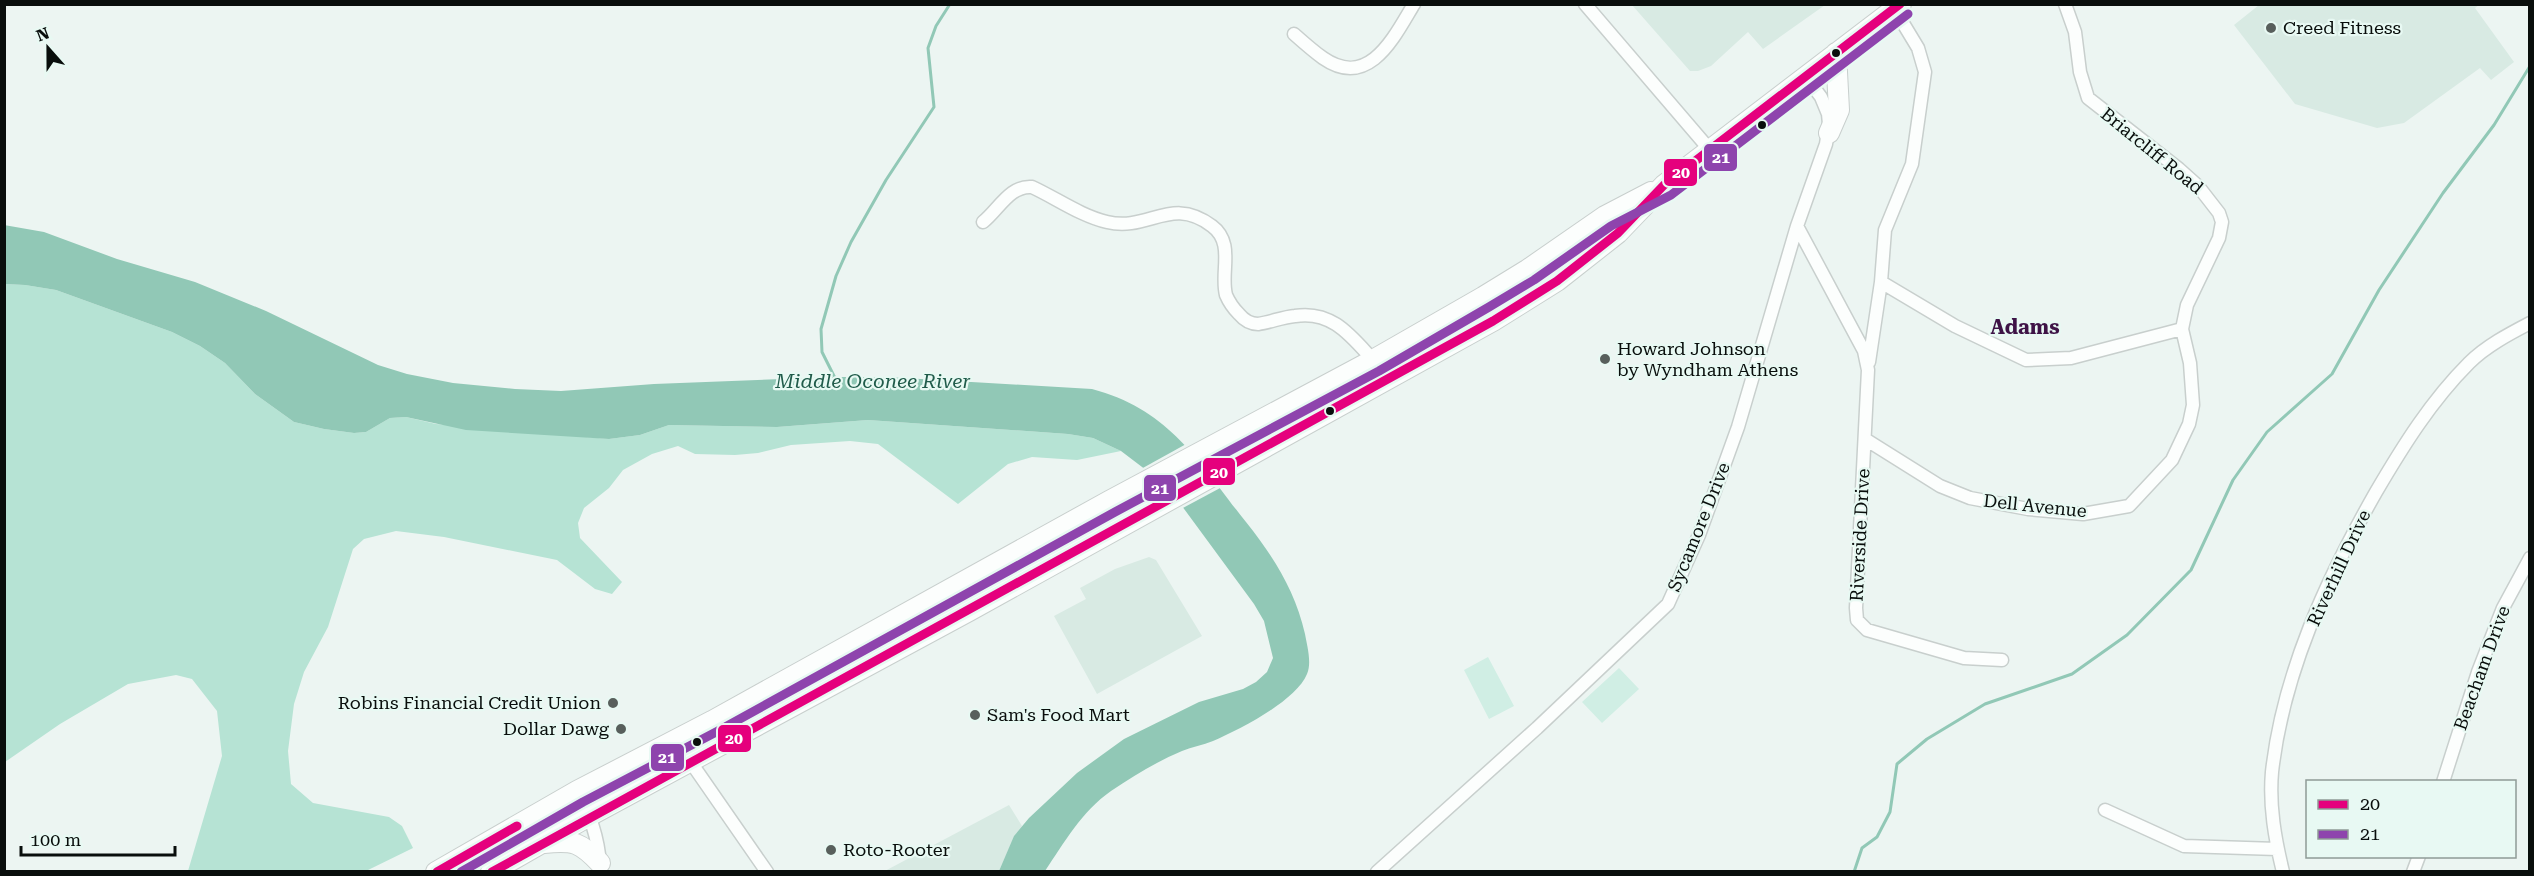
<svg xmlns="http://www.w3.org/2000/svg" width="2534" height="876" font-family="'Roboto Serif',serif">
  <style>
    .built { fill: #d8eae3 }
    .green { fill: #d0eee4 }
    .forest { fill: #b6e3d4 }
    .water { fill: #91c8b6 }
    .pier { fill: #ecf5f2 }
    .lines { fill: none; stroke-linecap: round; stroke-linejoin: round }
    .stream { stroke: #91c8b6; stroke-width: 3 }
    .minor-casing { stroke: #c8cfcd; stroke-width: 15 }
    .primary-casing { stroke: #c8cfcd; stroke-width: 22 }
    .minor { stroke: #fcfefd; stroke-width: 12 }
    .primary { stroke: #fcfefd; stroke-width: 20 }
    .bus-1-casing { stroke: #e8f9f3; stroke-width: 14 }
    .bus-2-casing { stroke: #e8f9f3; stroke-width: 14 }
    .bus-1 { stroke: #e5007d; stroke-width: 9 }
    .bus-2 { stroke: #8e44ad; stroke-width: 9 }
    .poi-dot { fill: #585f5c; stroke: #e8f9f3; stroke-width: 2 }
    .bus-dot { fill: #090e0c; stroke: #e8f9f3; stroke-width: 2 }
    .labels { text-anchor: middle; stroke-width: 4.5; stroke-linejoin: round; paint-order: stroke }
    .poi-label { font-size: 18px; fill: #090e0c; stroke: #e8f9f3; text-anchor: start }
    .street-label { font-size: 18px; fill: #090e0c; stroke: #e8f9f3 }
    .neighbourhood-label { font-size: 20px; font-weight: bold; fill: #3e1346; stroke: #e8f9f3 }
    .water-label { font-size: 20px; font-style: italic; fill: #205b4a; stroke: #e8f9f3 }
    .line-badge { stroke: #e8f9f3; stroke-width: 2 }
    .badge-label { font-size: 16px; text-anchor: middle; font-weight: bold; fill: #fff }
  </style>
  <rect width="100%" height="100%" fill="#ecf5f2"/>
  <path class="built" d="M 1632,5 L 1825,5 L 1763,49 L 1748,32 L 1711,66 L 1698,71 L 1690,71 Z
    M 2259,5 L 2479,5 L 2475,8 L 2514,62 L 2491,80 L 2480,68 L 2404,123 L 2377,128 L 2295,104 L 2234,25 Z
    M 1149,557 L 1156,560 L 1202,636 L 1097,694 L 1054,616 L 1086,599 L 1080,588 L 1115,569 Z
    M 1009,805 L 1022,826 L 1015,835 L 999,871 L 883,872 Z"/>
  <path class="green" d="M 1488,657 L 1514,706 L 1489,719 L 1464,670 Z
    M 1619,668 L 1639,689 L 1602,723 L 1582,702 Z"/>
  <path class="forest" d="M 5,284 L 25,285 L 56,290 L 172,332 L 200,346 L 225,363 L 255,394 L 294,422 L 324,429 L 354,433 L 366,432 L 390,418 L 406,417 L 436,424 L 609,439 L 640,435 L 669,425 L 777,427 L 868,420 L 1068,434 L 1093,438 L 1121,451 L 1077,460 L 1032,457 L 1008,464 L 958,504 L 878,444 L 850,441 L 791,445 L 758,453 L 735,455 L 695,454 L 678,446 L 652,454 L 623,470 L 609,488 L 584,508 L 578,523 L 580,538 L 622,582 L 612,594 L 595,589 L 557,560 L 444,537 L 396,531 L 364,539 L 353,549 L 328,627 L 304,672 L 294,704 L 288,751 L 291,784 L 313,803 L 389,817 L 402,826 L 413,848 L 366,871 L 188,871 L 222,756 L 217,711 L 192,679 L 176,675 L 128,684 L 60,724 L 5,762 Z"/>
  <path class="water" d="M 4,225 L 44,232 L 117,259 L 195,282 L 266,311 L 378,365 L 407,374 L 453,383 L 515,389 L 561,391 L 654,384 L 836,377 L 887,377 L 1092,389 C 1171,410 1198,462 1246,522 C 1273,556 1295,590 1305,634 C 1307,645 1312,663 1307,674 C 1296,701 1239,730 1213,741 C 1203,745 1192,747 1182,751 C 1158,761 1133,776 1111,791 C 1082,811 1064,843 1045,871 L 999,871 L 1014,836 L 1029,818 L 1077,773 L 1124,739 L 1199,702 L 1243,689 L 1256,682 L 1267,672 L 1273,658 L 1264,621 L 1254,604 L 1179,502 L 1146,470 L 1121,451 L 1093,438 L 1068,434 L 868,420 L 777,427 L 669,425 L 640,435 L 609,439 L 466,430 L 406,417 L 390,418 L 366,432 L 354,433 L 324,429 L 294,422 L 255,394 L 225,363 L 200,346 L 172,332 L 56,290 L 25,285 L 5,284 Z"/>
  <path class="pier" d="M 1188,443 L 1222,487 L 1181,509 L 1141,469 Z"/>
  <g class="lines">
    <path class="stream" d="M 835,378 L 822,352 L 821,329 L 836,276 L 851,242 L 886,180 L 934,107 L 928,48 L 936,26 L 950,4
      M 1854,872 L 1862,848 L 1877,837 L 1890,812 L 1897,764 L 1927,739 L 1985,704 L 2072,674 L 2127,635 L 2191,570 L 2233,480 L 2267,432 L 2332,374 L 2379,290 L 2443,193 L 2494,125 L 2530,66"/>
    <defs>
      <path id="minor" d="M 1585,4 L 1710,150
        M 1294,34 C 1303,42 1313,51 1323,58 C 1369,90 1394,37 1414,4
        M 983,222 C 999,209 1010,185 1032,187 C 1056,198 1081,216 1107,222 C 1149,232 1171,195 1212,226 C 1235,243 1220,272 1226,295 C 1229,302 1234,309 1239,314 C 1244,320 1250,324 1258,324 C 1271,322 1283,317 1295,316 C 1332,310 1351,336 1373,360
        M 1797,226 L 1864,351 L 1868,370 L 1856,608 L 1857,620 L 1867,630 L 1964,658 L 2002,660
        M 1881,282 L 1955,326 L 2026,360 L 2071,358 L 2182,329 L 2187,305 L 2219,238 L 2222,222 L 2219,213 L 2198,186 L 2179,169 L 2088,98 L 2080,72 L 2075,32 L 2065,4
        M 1869,362 L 1881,282 L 1885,230 L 1912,164 L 1925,72 L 1918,48 L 1895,10
        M 1865,439 L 1940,486 L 1970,498 L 2028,509 L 2083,514 L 2129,506 L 2172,460 L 2189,424 L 2193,405 L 2190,363 L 2182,329
        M 690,761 L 767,872
        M 2443,782 L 2478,672 L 2503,608 L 2530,558
        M 577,791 C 591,815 598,837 600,864
        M 2105,810 L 2184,846 L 2277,849
        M 1377,872 L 1537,728 L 1668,604 L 1699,535 L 1738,427 L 1797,226 L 1826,144 L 1829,124 L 1828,114 L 1821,97 L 1806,77
        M 2283,872 C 2275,839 2269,806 2272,772 C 2283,673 2327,578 2376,492 C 2403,446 2431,401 2469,363 C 2486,346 2509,334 2530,323
        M 2413,872 L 2419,856"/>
      <path id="primary" d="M 1829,133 L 1839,110 L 1836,53
        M 544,843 C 574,840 580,842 600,863
        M 436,872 L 577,791 L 712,721 L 1109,501 L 1373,360 L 1483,297 L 1527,270 L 1605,216 L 1651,192
        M 491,872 L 591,815 L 969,611 L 1493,321 L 1557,281 L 1618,233 L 1664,185 L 1901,4"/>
    </defs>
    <use href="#minor" class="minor-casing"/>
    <use href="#primary" class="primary-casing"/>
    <use href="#minor" class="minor"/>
    <use href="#primary" class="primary"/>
    <defs>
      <path id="bus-1" d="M 437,872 L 517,826
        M 492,872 L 1493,321 L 1557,281 L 1618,233 L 1664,185 L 1900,4"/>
      <path id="bus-2" d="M 461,872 L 583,802 L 718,731 L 1115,512 L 1379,371 L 1489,307 L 1534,280 L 1611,226 L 1671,195 L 1908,14"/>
    </defs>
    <use href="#bus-1" class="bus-1-casing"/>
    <use href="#bus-2" class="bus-2-casing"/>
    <use href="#bus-1" class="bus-1"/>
    <use href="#bus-2" class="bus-2"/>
  </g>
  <g class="poi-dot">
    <circle cx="2271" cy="28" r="6"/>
    <circle cx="1605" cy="359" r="6"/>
    <circle cx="613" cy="703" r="6"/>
    <circle cx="975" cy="715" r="6"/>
    <circle cx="621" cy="729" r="6"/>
    <circle cx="831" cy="850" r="6"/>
  </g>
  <g class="bus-dot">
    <circle cx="1836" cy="53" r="5"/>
    <circle cx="1762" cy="125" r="5"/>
    <circle cx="1330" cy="411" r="5"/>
    <circle cx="697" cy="742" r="5"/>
  </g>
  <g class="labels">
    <g class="poi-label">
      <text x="2283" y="34">Creed Fitness</text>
      <text x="1617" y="355">Howard Johnson<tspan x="1617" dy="21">by Wyndham Athens</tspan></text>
      <text x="601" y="709" text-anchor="end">Robins Financial Credit Union</text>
      <text x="987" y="721">Sam's Food Mart</text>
      <text x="609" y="735" text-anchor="end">Dollar Dawg</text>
      <text x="843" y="856">Roto-Rooter</text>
    </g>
    <g class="street-label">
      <text transform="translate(2152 151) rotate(39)" y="6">Briarcliff Road</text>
      <text transform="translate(2035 506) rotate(6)" y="6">Dell Avenue</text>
      <text transform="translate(1699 527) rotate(-68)" y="6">Sycamore Drive</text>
      <text transform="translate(1860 535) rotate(-87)" y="6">Riverside Drive</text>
      <text transform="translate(2339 568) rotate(-65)" y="6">Riverhill Drive</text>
      <text transform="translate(2482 668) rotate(-70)" y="6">Beacham Drive</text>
    </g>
    <g class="neighbourhood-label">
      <text x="2025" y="334">Adams</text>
    </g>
    <g class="water-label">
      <text x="873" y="388">Middle Oconee River</text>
    </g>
  </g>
  <g class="line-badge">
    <rect x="1703" y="143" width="35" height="29" rx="6" fill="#8e44ad"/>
    <rect x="1663" y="158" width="35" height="29" rx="6" fill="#e5007d"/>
    <rect x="1202" y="457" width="34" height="29" rx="6" fill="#e5007d"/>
    <rect x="1143" y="474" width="34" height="28" rx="6" fill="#8e44ad"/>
    <rect x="717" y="724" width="35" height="29" rx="6" fill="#e5007d"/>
    <rect x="650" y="743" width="35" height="29" rx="6" fill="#8e44ad"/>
  </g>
  <g class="badge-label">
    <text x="1721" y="163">21</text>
    <text x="1681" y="178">20</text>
    <text x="1219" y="478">20</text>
    <text x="1160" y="494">21</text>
    <text x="734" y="744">20</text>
    <text x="667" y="763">21</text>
  </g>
  <rect width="2534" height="876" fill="none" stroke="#090e0c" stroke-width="12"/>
  <rect x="2306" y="780" width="210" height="78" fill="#e8f9f3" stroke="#8f9b97" stroke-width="1.5"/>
  <rect x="2318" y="800" width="30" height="9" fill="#e5007d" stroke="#8f9b97" stroke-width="1.5"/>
  <text x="2360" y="810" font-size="18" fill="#090e0c">20</text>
  <rect x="2318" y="830" width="30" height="9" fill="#8e44ad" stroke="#8f9b97" stroke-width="1.5"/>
  <text x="2360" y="840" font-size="18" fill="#090e0c">21</text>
  <g transform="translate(48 48) rotate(339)" stroke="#e8f9f3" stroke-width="4.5" paint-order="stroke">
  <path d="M0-4.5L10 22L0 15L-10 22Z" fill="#090e0c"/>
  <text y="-9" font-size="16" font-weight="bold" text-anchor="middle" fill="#090e0c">N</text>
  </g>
  <path d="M21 846v9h154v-9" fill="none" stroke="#090e0c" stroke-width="3"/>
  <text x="30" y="846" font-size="18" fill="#090e0c" stroke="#e8f9f3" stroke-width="4.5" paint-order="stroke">100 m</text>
</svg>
